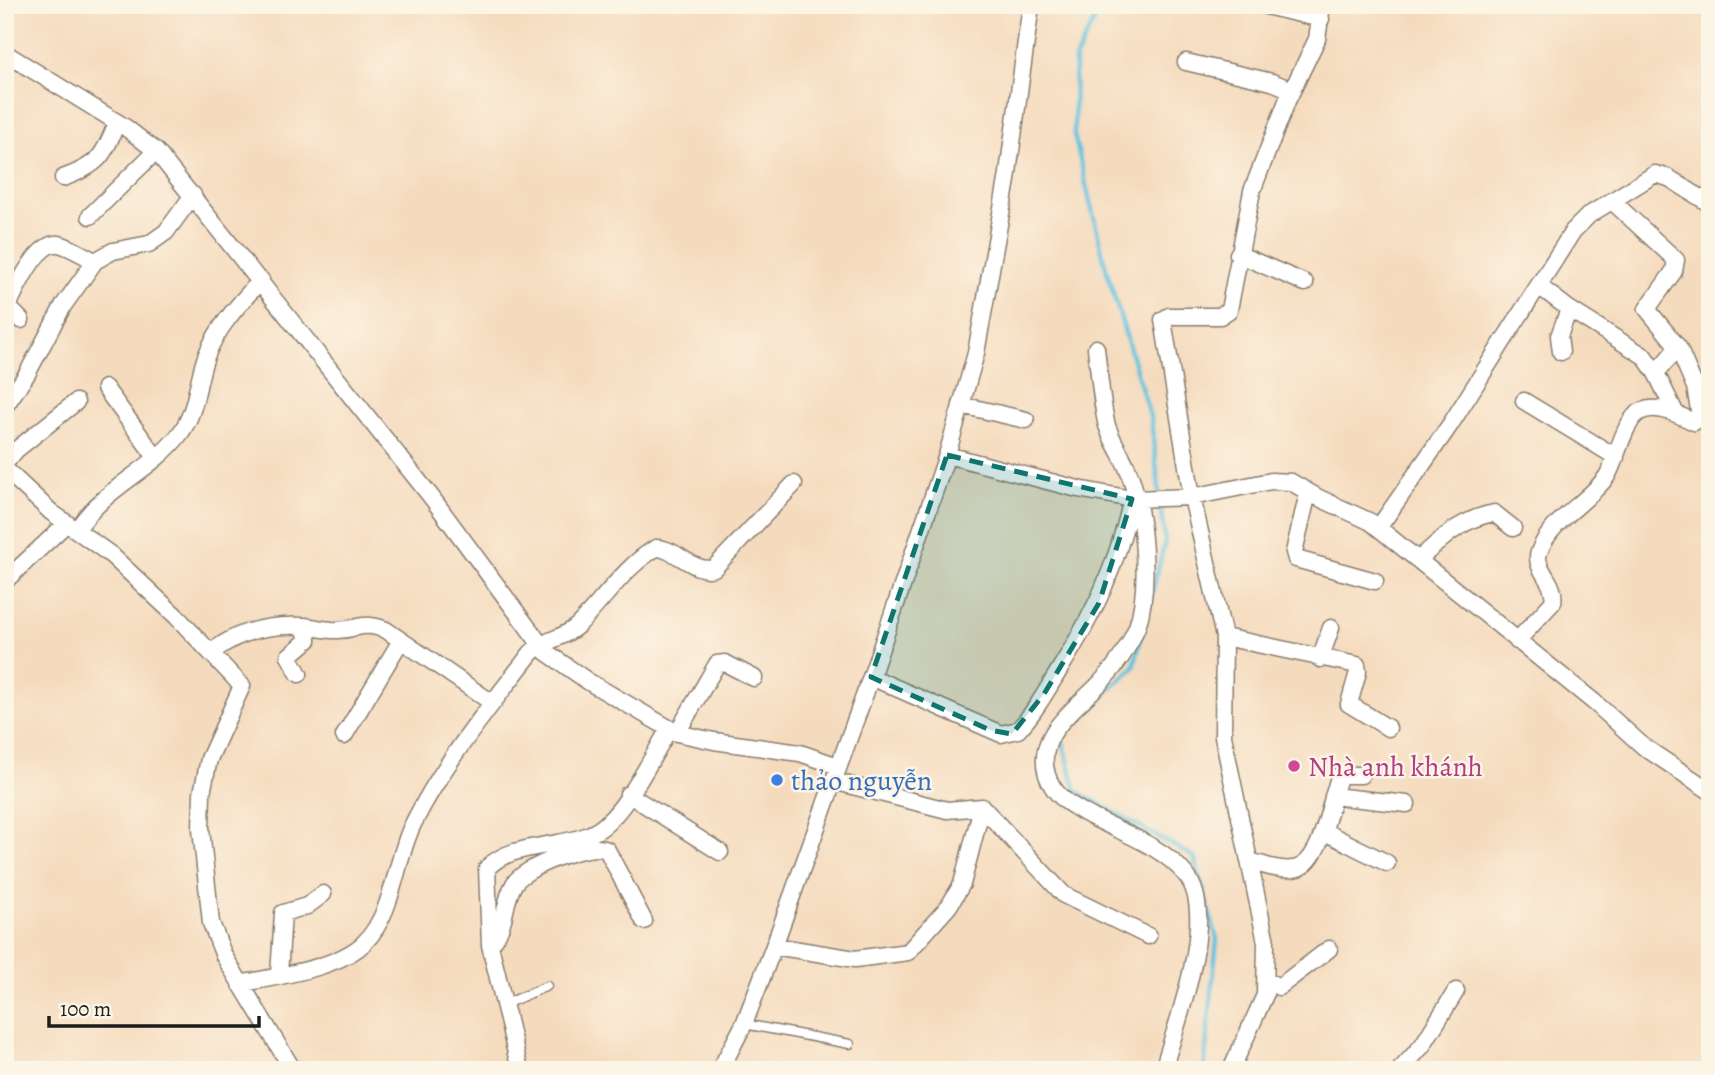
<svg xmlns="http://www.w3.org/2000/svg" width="1715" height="1075" font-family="Alegreya,serif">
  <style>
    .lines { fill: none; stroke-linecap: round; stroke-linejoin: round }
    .stream { stroke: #61c2df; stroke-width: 4.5 }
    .lane-casing { stroke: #887c6d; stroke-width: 11 }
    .street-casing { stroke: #887c6d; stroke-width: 19 }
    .lane { stroke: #fff; stroke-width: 8 }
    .street { stroke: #fff; stroke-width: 16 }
    .marked { fill: #0f766e; fill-opacity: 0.2; stroke: #0f766e; stroke-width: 5; stroke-dasharray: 14 9; stroke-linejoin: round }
    .hotel-dot { fill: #d1479c; stroke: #fcf5e5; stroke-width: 2.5 }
    .shop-dot { fill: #3f7fe0; stroke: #fcf5e5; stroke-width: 2.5 }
    .labels { text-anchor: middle; stroke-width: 5; stroke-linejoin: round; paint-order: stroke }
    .hotel-label { font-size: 28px; fill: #b23c85; stroke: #fcf5e5; text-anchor: start }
    .shop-label { font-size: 28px; fill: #366cbe; stroke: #fcf5e5; text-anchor: start }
  </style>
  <rect width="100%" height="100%" fill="#fcf5e5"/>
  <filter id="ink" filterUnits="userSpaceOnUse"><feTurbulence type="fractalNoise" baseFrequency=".0143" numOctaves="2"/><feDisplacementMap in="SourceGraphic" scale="14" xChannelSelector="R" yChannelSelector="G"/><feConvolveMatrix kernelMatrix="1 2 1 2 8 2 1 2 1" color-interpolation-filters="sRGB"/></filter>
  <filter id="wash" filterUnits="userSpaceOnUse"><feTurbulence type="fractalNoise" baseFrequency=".00686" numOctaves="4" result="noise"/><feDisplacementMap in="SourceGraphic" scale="28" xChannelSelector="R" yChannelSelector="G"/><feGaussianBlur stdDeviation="1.57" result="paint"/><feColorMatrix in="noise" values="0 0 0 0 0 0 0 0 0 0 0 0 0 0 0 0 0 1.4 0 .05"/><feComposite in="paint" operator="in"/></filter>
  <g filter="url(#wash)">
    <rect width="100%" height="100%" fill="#f5dbbe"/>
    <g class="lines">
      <path class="stream" d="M 1106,5 L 1101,7 L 1075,59 L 1074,135 L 1107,272 L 1151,420 L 1165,542 L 1149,604
        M 1142,633 L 1134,667 L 1061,734 L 1076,791 L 1194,857 L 1217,939 L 1204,1070"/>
    </g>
  </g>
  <g filter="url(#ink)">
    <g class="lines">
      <defs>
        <path id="lane" d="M 503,1005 L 547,986
          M 744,1024 L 850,1044"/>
        <path id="street" d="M 1266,6 L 1321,19
          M 5,53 L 125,127 L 156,151 L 432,498 L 546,652 L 589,682 L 677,733 L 714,741 L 800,753 L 838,766
          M 1186,62 L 1272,82 L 1292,90
          M 63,178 C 99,165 104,156 117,122
          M 90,216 L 156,151
          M 1238,254 L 1305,283
          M 1539,286 L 1569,309 L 1644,356 L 1656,373 L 1676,414
          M 21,320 L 8,307 L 10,302 C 17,287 38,241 59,244 C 71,247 84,256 95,261
          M 1096,348 C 1099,373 1101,398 1106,422 C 1110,439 1122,454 1128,470 C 1144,510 1151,586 1137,627 C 1129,647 1117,665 1103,680 C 1079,707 1034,733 1047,775 C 1054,797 1072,806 1092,817 C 1123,833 1164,847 1186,875 C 1219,915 1176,1024 1163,1070
          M 1561,352 L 1559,336 L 1569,309
          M 1656,373 L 1678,347
          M 105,388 L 155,456
          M 1524,401 L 1616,457
          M 961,405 L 1026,420
          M 5,406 L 27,374 L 63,306 L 95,261 L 113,251 L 149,244 L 166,232 L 193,195
          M 947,455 L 1078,489 L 1132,499 L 1192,497 L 1271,481 L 1291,482 L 1317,497 L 1371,522 L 1594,702 L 1644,747 L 1710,791
          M 5,463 L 16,450 L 76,402
          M 5,469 L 51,512 L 111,555 L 176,616 L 242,686 L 209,759 L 202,793 L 201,829 L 211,923 L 224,956 L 293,1070
          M 1308,493 L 1294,552 L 1296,559 L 1375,581
          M 1379,527 L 1450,425 L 1573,231 L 1589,215 L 1655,174 L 1669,178 L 1710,204
          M 77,530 C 103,488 150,472 179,435 C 198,411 196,381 207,354 C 218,326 241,302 261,280
          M 1418,560 C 1442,539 1461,519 1494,513 L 1513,528
          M 5,581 L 67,523
          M 1224,637 L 1357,665 L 1358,672 L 1349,704 L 1388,728
          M 1517,641 L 1553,602 C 1557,582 1533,569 1539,552 C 1551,519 1588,503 1607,476 C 1617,460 1624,418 1642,411 C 1658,404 1679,415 1694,422 L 1700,416 L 1695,387 L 1678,347 L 1647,309 L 1674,271 L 1676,260 L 1612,201
          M 211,653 C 238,630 270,624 304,626 C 315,627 327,631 338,630 C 360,629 362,621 386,630 L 491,702
          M 1320,659 L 1331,628
          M 299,674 L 289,656 L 308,640 L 304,626
          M 871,677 L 1001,734 L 1018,730 C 1034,713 1046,692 1058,672 C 1095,612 1116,569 1132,499
          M 677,733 L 717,664 L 725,663 L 754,678
          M 344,736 L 400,642
          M 833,781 L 947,810 L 982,807
          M 628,794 L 720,852
          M 1333,796 L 1407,804
          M 982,807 L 1064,895 L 1148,936
          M 1323,831 L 1387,863
          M 1250,861 C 1264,865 1279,871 1293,869 C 1323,866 1330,798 1340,775 L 1361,775
          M 490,945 C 508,924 502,905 514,884 C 523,867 591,841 607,850 L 644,921
          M 774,946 L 855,959 L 908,952 L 949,906 L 962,884 L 982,807
          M 279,975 L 283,913 L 307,906 L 323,894
          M 1267,981 L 1279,987 L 1329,949
          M 240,984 C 275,976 339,969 365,942 C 394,912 395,861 413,824 C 444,762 488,709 531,653 C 543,640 563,639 577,626 C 603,601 625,566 656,548 C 677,548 694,574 714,568 L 794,484
          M 520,1070 L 490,945 L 487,868 C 514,840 566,850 598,830 C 625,813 652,757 669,729
          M 720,1070 L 744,1024 L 774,946 L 871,677 L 947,455 L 976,353 L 1007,180 L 1031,5
          M 1231,1070 L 1265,995 L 1266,942 L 1223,736 L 1224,637 L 1192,497 L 1163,320 L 1169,316 L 1220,316 L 1229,310 L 1252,191 L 1287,101 L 1317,39 L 1322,5
          M 1400,1070 L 1422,1046 L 1456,991"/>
      </defs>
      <use href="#lane" class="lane-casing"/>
      <use href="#street" class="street-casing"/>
      <use href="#lane" class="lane"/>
      <use href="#street" class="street"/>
    </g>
  </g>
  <path class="marked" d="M 947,455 L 1132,499 L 1099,603 L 1044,694 L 1012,734 L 990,730 L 871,677 Z"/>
  <circle class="hotel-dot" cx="1294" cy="766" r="7"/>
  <circle class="shop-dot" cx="777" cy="780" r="7"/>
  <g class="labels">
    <g class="hotel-label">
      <text x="1308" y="776">Nhà anh khánh</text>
    </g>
    <g class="shop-label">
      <text x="791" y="790">thảo nguyễn</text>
    </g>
  </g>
  <rect width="1715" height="1075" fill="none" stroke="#fcf5e5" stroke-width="28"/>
  <path d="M49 1016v10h210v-10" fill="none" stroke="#1c1c1c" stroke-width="3.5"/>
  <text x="60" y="1016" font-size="21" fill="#1c1c1c" stroke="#fcf5e5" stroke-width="5" paint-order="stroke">100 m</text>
</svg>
